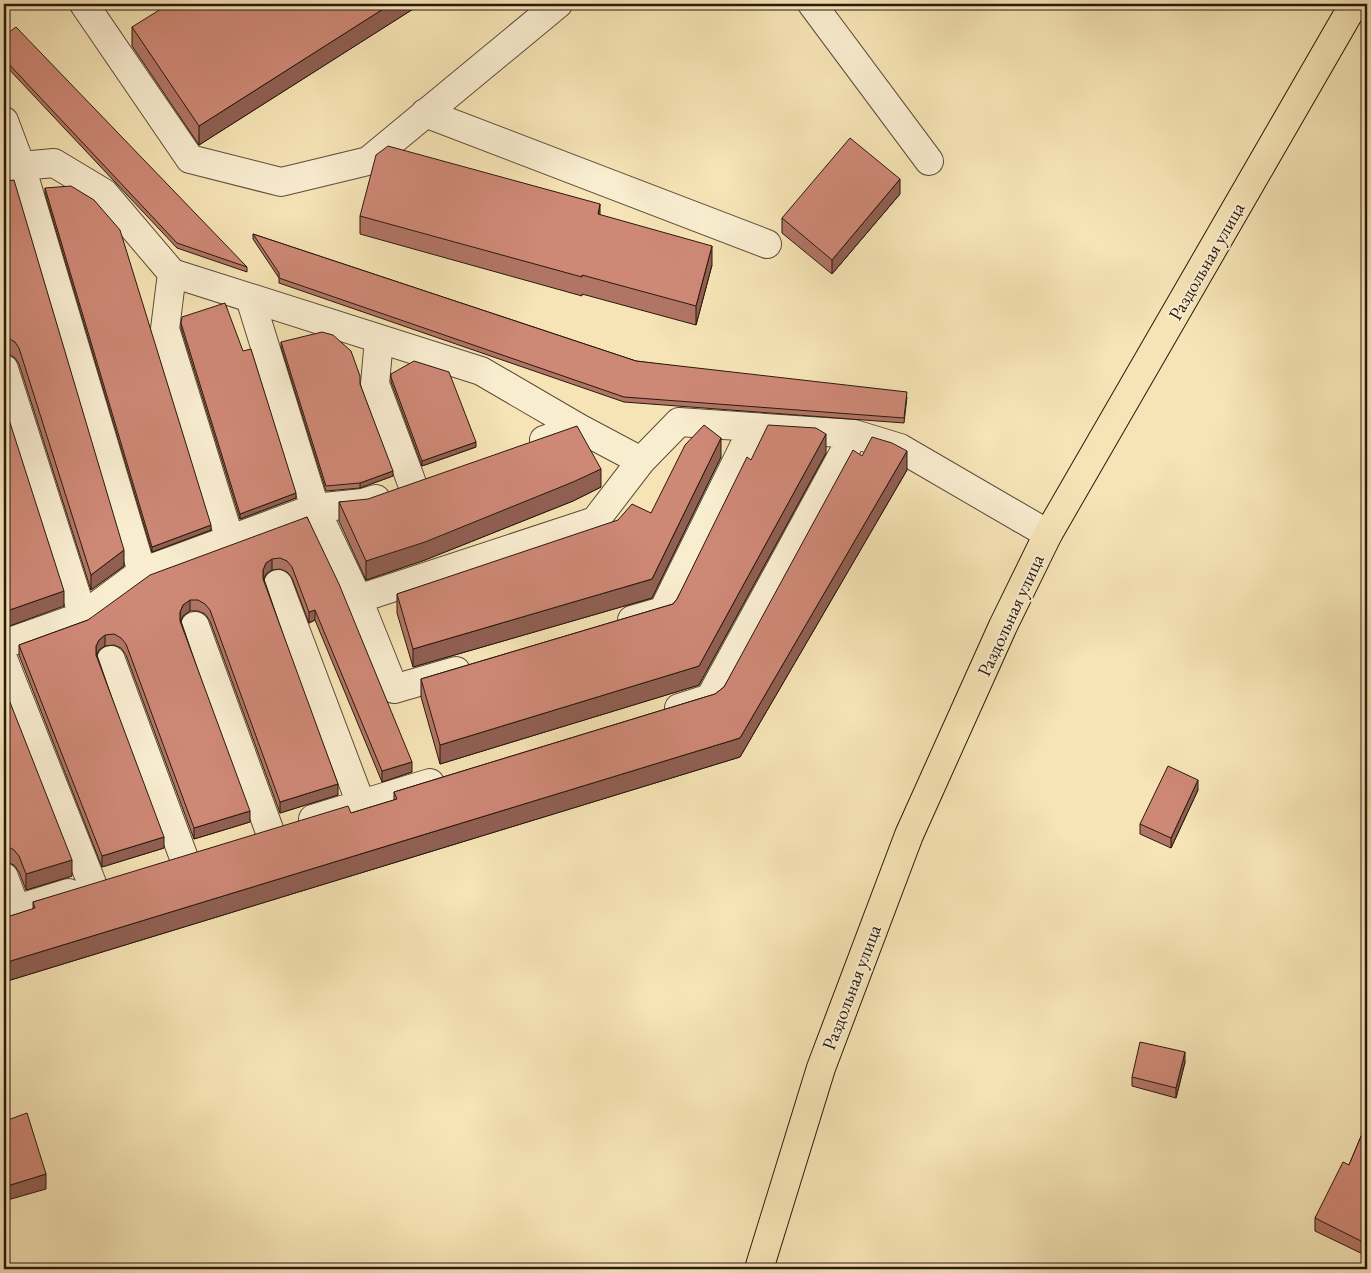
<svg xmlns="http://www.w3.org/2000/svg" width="1371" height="1273" font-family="'EB Garamond',serif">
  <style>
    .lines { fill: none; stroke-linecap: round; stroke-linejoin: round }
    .minor-casing { stroke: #5c4c37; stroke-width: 30 }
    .major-casing { stroke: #29190d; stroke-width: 30 }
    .minor { stroke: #f9edd0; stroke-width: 28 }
    .major { stroke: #f6e4b6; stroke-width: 28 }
    .wall { fill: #b17565; stroke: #29190d }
    .shaded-wall { fill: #905f53; stroke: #29190d }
    .building { fill: #ce8876; stroke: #29190d }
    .labels { text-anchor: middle; stroke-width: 4; stroke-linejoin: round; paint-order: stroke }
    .street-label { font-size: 19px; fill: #29190d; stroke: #f9edd0 }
  </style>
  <rect width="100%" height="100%" fill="#f6e4b6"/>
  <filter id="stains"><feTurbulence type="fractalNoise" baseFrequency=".004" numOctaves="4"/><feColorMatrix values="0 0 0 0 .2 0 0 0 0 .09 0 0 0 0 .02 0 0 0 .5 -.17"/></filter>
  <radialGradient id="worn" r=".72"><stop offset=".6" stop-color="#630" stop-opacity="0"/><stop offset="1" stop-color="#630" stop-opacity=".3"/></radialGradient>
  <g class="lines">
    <defs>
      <path id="minor" d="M 84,4 L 190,159 L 281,182 L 368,161 L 558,4
        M 812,4 L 929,161
        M 425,113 L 767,244
        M 4,121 L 21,166
        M 172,273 L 165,329 L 230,540
        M 250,298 L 315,508 L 358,599 L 595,521 L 641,461
        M 379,339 L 375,384 L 413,486
        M 4,369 L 83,616
        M 544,440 L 579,428 L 641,461 L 679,422 L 854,434 L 900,448 L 1048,534
        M 142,572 L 21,166 L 54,163 L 104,193 L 172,273 L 481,371 L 579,428
        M 278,584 L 361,804
        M 358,599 L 394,689 L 456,671
        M 632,620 L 663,611 L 753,428
        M 195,626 L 270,832
        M 4,644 L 83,616 L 142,572 L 315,508 L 363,503 L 376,499
        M 111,660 L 184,858
        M 4,661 L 93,886
        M 679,708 L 710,698 L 854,434
        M 313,819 L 430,783
        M 4,877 L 16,909
        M 4,913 L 69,893"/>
      <path id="major" d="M 759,1269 L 821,1068 L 909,835 L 1003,626 L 1048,534 L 1354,4"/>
    </defs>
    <use href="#minor" class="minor-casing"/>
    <use href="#major" class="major-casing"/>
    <use href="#minor" class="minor"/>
    <use href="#major" class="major"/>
  </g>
  <path class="wall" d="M 421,4 L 199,145 L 132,46 L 132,27 Z
    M 4,36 L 247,267 L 247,272 L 177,248 L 4,64 Z
    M 4,169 L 124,566 L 91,590 L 19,364 L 15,358 L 8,354 L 4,354 Z
    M 45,188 L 211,530 L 152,552 L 45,193 Z
    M 900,194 L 832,274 L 782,233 L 782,218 Z
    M 600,215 L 712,265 L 696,325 L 582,294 L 582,296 L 360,234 L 360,216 Z
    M 253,234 L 636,361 L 907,397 L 904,423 L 624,402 L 279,283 L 279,278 L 253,239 Z
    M 181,323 L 296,498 L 240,519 L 181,328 Z
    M 281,342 L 360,384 L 393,476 L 360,488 L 326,491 L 281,347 Z
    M 391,374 L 476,447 L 422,466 L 391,382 Z
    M 826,453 L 699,685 L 440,764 L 421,697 L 421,679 L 673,604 L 677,599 L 751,460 Z
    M 862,456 L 907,470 L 740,757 L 4,982 L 4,918 L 33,909 L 33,902 L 351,813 L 394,800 L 394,792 L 715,694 L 724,687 Z
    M 721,457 L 652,598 L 413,667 L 397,613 L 397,594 L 651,513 Z
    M 601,487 L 573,501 L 425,560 L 366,580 L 339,521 L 339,502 Z
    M 307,517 L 412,772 L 382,782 L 315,620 L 309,623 L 292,578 L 287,572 L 280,569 L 272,570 L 266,574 L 264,579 L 338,795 L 280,813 L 210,621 L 205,614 L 198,611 L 190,611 L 183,616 L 181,621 L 250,822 L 194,839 L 126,655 L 121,648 L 114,645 L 105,646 L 99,650 L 97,655 L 164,848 L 102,867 L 19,655 L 19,645 L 88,620 Z
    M 4,687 L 72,876 L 26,890 L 19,872 L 14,865 L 7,862 L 4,862 Z
    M 1198,790 L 1171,848 L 1140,834 L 1140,824 Z
    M 1185,1062 L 1176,1098 L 1132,1086 L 1132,1077 Z
    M 1367,1122 L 1367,1256 L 1315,1231 L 1315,1218 L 1349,1165 Z"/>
  <path class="shaded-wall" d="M 391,4 L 421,4 L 199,145 L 199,126 Z
    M 900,179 L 900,194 L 832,274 L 832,260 Z
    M 600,204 L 600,223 L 598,214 Z
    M 712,246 L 712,265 L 696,325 L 696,306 Z
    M 826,434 L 826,453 L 699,685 L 440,764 L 440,745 L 699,666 Z
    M 721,438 L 721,457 L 652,598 L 413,667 L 413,649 L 652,579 Z
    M 476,442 L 476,447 L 422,466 L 422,461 Z
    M 907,451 L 907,470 L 740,757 L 4,982 L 4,963 L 740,738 Z
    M 601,469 L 601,487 L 573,501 L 425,560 L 366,580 L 366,561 Z
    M 393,471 L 393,476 L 360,488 L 360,483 Z
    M 296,493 L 296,498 L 240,519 L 240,514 Z
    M 211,525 L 211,530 L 152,552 L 152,547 Z
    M 124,550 L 124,566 L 91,590 L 91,575 Z
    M 272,559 L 272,570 L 266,574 L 263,581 L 263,570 L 266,563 Z
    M 64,591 L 64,606 L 4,628 L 4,612 Z
    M 190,600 L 190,611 L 183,616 L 180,623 L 180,612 L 183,605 Z
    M 315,610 L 315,620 L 309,623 L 309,612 Z
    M 105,635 L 105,646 L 99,650 L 96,657 L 96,646 L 99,640 Z
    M 412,762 L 412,772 L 382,782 L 382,771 Z
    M 1198,780 L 1198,790 L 1171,848 L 1171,838 Z
    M 338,784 L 338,795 L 280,813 L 280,802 Z
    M 250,811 L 250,822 L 194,839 L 194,828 Z
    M 164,837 L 164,848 L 102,867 L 102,856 Z
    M 72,860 L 72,876 L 26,890 L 26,874 Z
    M 1185,1052 L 1185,1062 L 1176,1098 L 1176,1088 Z
    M 46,1174 L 46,1189 L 4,1201 L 4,1187 Z"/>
  <path class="building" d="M 169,4 L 391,4 L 199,126 L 132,27 Z
    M 16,27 L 247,267 L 177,243 L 4,59 L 4,36 Z
    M 850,138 L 900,179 L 832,260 L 782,218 Z
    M 388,146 L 600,204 L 598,214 L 712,246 L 696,306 L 582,275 L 582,277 L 360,216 L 376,155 Z
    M 4,169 L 7,181 L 14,180 L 124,550 L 91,575 L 19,348 L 15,342 L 8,338 L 4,338 Z
    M 71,186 L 94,200 L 120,230 L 211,525 L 152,547 L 45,188 Z
    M 253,234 L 636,361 L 907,392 L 904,418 L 624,397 L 279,278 L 279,273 Z
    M 225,303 L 243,351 L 251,349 L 296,493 L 240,514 L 181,323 L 182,317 Z
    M 322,332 L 333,335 L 351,351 L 360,376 L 360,384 L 393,471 L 360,483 L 326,486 L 281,342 Z
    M 414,361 L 449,372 L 476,442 L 422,461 L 391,377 L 391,374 Z
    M 4,404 L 64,591 L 4,612 Z
    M 704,425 L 721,438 L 652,579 L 413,649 L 397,594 L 618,520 L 632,504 L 651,513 L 685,445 Z
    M 768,425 L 816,428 L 826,434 L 699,666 L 440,745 L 421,679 L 673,604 L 677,599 L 747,457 L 751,460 Z
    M 577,426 L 601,469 L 573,482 L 425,542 L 366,561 L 339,502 L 368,499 Z
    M 872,437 L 892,443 L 907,451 L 740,738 L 4,963 L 4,918 L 35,908 L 33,902 L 348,806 L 351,813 L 397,799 L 394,792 L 715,694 L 724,687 L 853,450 L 862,456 Z
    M 307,517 L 339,584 L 412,762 L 382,771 L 315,610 L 309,612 L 292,567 L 287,561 L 280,558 L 272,559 L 266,563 L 263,570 L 263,579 L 338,784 L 280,802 L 210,610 L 205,604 L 198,600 L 190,600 L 183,605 L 180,612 L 180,621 L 250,811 L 194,828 L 126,644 L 121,638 L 114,634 L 105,635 L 99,640 L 96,646 L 96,655 L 164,837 L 102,856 L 19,645 L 88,620 L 150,575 Z
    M 4,687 L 72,860 L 26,874 L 19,856 L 14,850 L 7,846 L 4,846 Z
    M 1168,766 L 1198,780 L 1171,838 L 1140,824 Z
    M 1140,1042 L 1185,1052 L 1176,1088 L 1132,1077 Z
    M 27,1113 L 46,1174 L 4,1187 L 4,1115 L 5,1121 Z
    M 1367,1122 L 1367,1244 L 1315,1218 L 1343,1162 L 1349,1165 Z"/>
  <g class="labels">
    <g class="street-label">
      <text transform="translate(1206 261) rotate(-60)" y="7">Раздольная улица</text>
      <text transform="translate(1010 615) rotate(-65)" y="7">Раздольная улица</text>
      <text transform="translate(851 987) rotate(-69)" y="7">Раздольная улица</text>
    </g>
  </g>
  <rect width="1371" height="1273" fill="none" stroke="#f6e4b6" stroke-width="20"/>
  <rect x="5" y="5" width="1361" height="1263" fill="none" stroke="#29190d" stroke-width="2.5"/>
  <rect x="10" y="10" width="1351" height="1253" fill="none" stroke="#29190d"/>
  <rect width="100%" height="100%" filter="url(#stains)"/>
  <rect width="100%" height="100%" fill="url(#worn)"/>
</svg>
